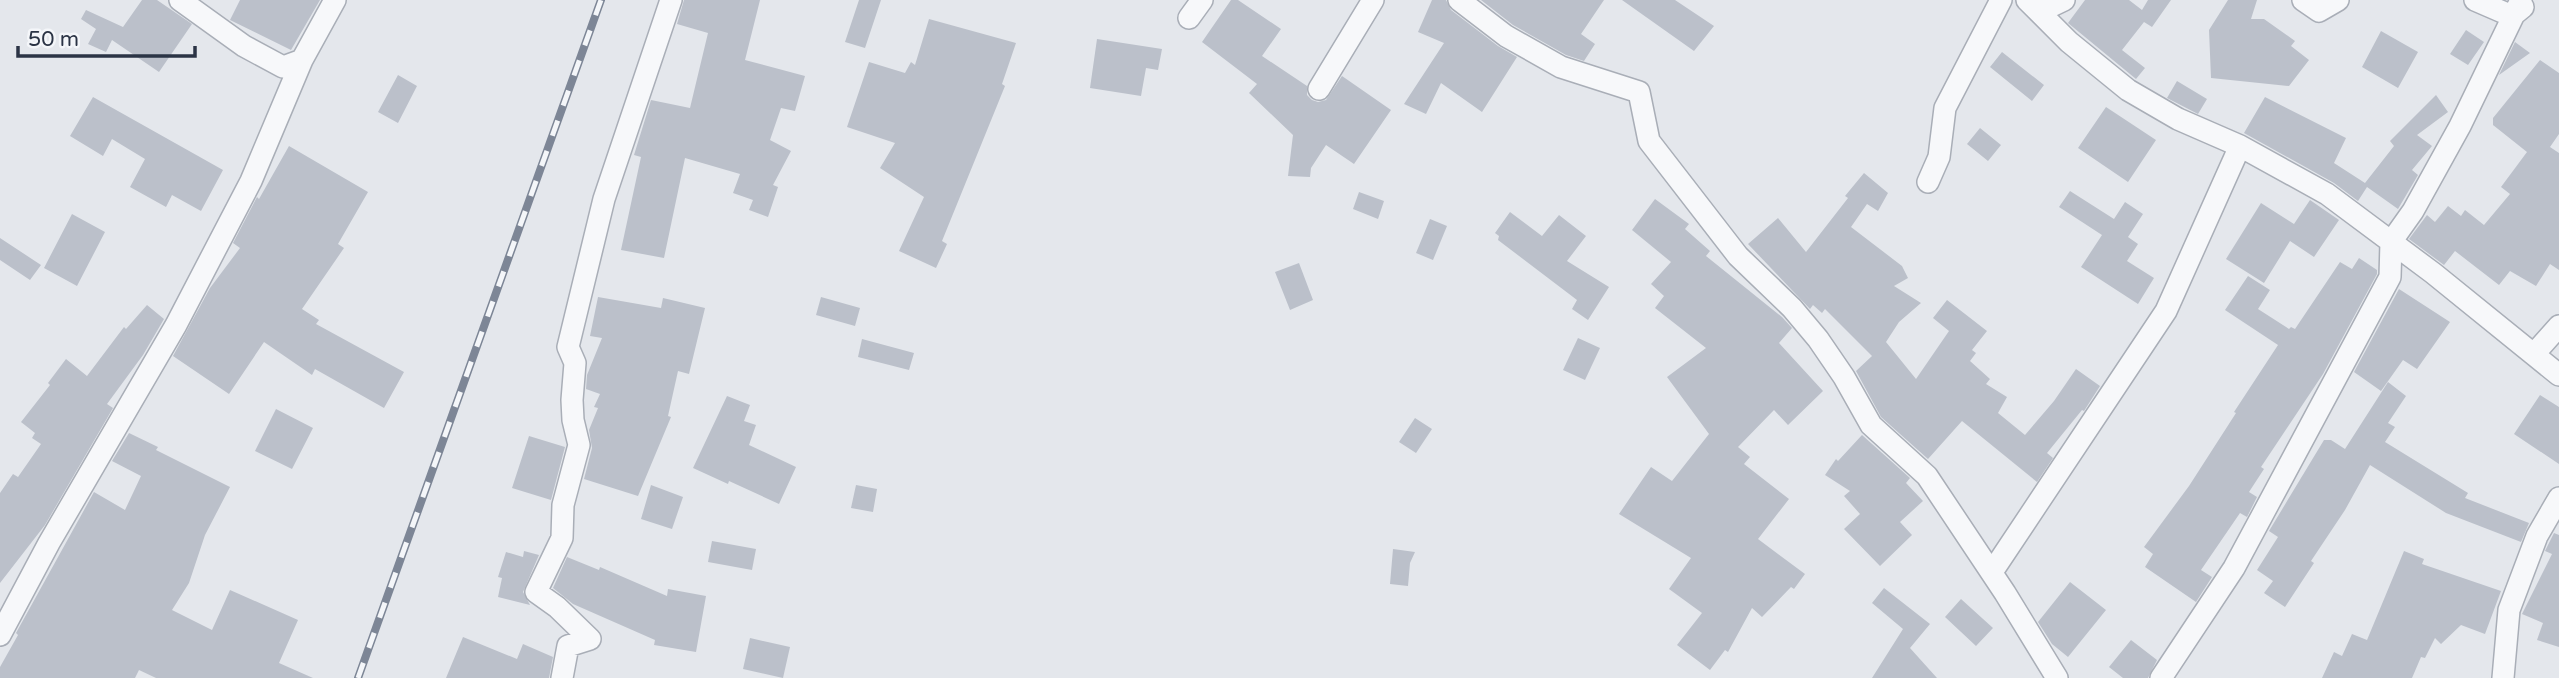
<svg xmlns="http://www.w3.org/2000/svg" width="2559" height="678" font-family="'Varela Round',sans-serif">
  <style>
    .building { fill: #bbc0ca }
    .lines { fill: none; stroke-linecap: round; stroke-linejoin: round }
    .street-casing { stroke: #a9aeb7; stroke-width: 24 }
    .street { stroke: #f7f8fa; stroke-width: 21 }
    .rail-casing { stroke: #7d8696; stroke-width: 8 }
    .rail { stroke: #f4f6f9; stroke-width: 5; stroke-dasharray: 16; stroke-linecap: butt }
  </style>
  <rect width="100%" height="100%" fill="#e4e7ec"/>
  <path class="building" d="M 142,0 L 157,0 L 192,24 L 159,72 L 112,40 L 106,52 L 88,44 L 96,29 L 81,19 L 86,10 L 123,27 Z
    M 240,0 L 320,0 L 291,50 L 230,20 Z
    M 684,0 L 760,0 L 745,60 L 805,76 L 795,111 L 781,108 L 770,140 L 791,151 L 773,185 L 778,187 L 768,217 L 749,210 L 753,200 L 733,193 L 740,174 L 685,158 L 664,258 L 621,250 L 641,157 L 634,155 L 651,100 L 690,108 L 708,33 L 677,24 Z
    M 859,0 L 881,0 L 865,48 L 845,42 Z
    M 1231,0 L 1238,0 L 1281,29 L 1262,56 L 1307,86 L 1307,95 L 1312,100 L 1318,102 L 1326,100 L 1342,76 L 1391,110 L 1354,164 L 1326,145 L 1311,168 L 1310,177 L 1288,176 L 1293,135 L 1249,93 L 1257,84 L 1202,42 Z
    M 1432,0 L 1446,0 L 1451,10 L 1498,46 L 1517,57 L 1482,112 L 1441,83 L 1426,114 L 1404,104 L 1444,43 L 1418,32 Z
    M 1481,0 L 1604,0 L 1581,34 L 1595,44 L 1584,61 L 1566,55 L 1513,25 Z
    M 1622,0 L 1675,0 L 1714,26 L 1694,51 Z
    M 2085,0 L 2129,0 L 2142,10 L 2148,0 L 2171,0 L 2152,27 L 2144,22 L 2122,50 L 2145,68 L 2136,79 L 2068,23 Z
    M 2228,0 L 2257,0 L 2251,19 L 2264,19 L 2295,41 L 2291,46 L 2309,60 L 2289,86 L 2211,78 L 2209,30 Z
    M 929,19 L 1016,43 L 1002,84 L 1005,86 L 942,241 L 947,244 L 936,268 L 899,251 L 924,197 L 880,168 L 895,143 L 847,127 L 869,62 L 905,73 L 911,62 L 915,65 Z
    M 2466,30 L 2484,42 L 2468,65 L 2450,54 Z
    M 2381,31 L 2418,52 L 2398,88 L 2362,67 Z
    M 1097,39 L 1162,49 L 1158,70 L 1146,68 L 1141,96 L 1090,88 Z
    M 2515,42 L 2530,53 L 2499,75 Z
    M 2002,52 L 2044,85 L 2032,101 L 1990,67 Z
    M 2540,60 L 2559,73 L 2559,134 L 2550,147 L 2559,153 L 2559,270 L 2550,264 L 2536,286 L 2510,271 L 2499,285 L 2455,251 L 2444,265 L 2409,239 L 2427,215 L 2435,222 L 2448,206 L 2461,216 L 2465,210 L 2484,225 L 2510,194 L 2501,187 L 2527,152 L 2493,125 L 2493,118 Z
    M 398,75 L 417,86 L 398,123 L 378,112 Z
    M 2177,81 L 2207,99 L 2198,114 L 2167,98 Z
    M 2436,95 L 2448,112 L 2417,135 L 2432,146 L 2412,170 L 2418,175 L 2398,209 L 2367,187 L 2358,201 L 2334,183 L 2244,133 L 2265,97 L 2346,138 L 2334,163 L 2365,183 L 2394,146 L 2390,141 Z
    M 93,97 L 223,170 L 201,211 L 172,195 L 166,207 L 130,187 L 145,159 L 112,139 L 103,156 L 70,136 Z
    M 2106,107 L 2156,140 L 2128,182 L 2078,148 Z
    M 1980,128 L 2001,145 L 1988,161 L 1967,144 Z
    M 289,146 L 368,192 L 338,244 L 344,248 L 302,309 L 319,320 L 316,324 L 404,372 L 384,408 L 315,369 L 312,375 L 264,342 L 229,394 L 173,356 L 210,288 L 240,248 L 233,243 L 257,197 L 259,199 Z
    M 1864,173 L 1888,193 L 1878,211 L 1867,204 L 1851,227 L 1902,266 L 1908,278 L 1894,286 L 1921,303 L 1899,322 L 1886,342 L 1916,379 L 1949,331 L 1933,318 L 1947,300 L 1987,331 L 1972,350 L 1976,353 L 1970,361 L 1990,379 L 1986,384 L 2007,397 L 1998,413 L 2025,435 L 2054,401 L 2076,369 L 2100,386 L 2084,411 L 2082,410 L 2047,453 L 2053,458 L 2037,482 L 1962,421 L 1928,459 L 1881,417 L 1856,371 L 1872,356 L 1825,309 L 1822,313 L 1813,305 L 1810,309 L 1748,244 L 1778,218 L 1806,252 L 1848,198 L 1845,196 Z
    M 2070,191 L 2114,219 L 2125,202 L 2143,214 L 2128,237 L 2138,244 L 2127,261 L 2154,278 L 2138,304 L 2081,267 L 2102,235 L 2059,207 Z
    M 1359,192 L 1384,201 L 1378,219 L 1353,209 Z
    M 1655,199 L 1689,224 L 1685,229 L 1710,251 L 1706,256 L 1782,317 L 1792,328 L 1779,343 L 1823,391 L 1788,425 L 1774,410 L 1738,447 L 1750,457 L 1744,464 L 1789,499 L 1758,539 L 1805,574 L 1794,589 L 1791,587 L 1762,617 L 1752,608 L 1728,652 L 1725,650 L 1710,670 L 1677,645 L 1702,613 L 1669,589 L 1691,558 L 1619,514 L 1651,467 L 1672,481 L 1709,434 L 1667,377 L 1706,348 L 1655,308 L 1664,296 L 1651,284 L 1671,262 L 1632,230 Z
    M 2310,200 L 2339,220 L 2314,257 L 2290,241 L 2264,283 L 2226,259 L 2261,203 L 2294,224 Z
    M 1510,212 L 1542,236 L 1559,215 L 1586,236 L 1567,261 L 1609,287 L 1588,320 L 1572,309 L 1577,300 L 1498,240 L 1499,236 L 1495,233 Z
    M 72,214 L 105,232 L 77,286 L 44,268 Z
    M 1430,219 L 1447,226 L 1433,260 L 1416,253 Z
    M 0,238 L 41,265 L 30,280 L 0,260 Z
    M 2359,258 L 2377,270 L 2377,274 L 2323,374 L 2261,467 L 2264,469 L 2249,492 L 2257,497 L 2247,517 L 2240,513 L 2201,570 L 2212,577 L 2196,602 L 2145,567 L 2153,554 L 2144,547 L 2189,486 L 2236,413 L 2234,412 L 2278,345 L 2225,310 L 2248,276 L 2270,290 L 2258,309 L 2289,329 L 2291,327 L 2295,329 L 2340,262 L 2352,269 Z
    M 1299,263 L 1313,300 L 1290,310 L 1275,272 Z
    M 2399,289 L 2450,322 L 2417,369 L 2403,360 L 2381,391 L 2354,372 Z
    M 598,297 L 661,308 L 663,298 L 705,308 L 689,374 L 678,371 L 668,416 L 671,417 L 638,496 L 584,479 L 592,448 L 589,430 L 598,408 L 594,407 L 600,394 L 586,389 L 587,375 L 602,338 L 590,336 Z
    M 821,297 L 860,308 L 855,326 L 816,315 Z
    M 147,305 L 164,319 L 143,355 L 107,404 L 113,408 L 45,525 L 0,583 L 0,493 L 13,474 L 18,477 L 41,444 L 32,438 L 35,433 L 21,422 L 50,385 L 48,383 L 66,359 L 87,376 L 124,327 L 126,329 Z
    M 1578,338 L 1600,348 L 1585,380 L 1563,370 Z
    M 862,339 L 914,353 L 909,370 L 858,357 Z
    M 2388,382 L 2406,396 L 2388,423 L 2395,427 L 2385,442 L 2468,493 L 2465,498 L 2529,523 L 2521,542 L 2446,513 L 2370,465 L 2345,510 L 2311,561 L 2314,563 L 2285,607 L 2264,593 L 2273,581 L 2257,570 L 2278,537 L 2269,531 L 2324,440 L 2331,440 L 2345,449 Z
    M 2540,395 L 2559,407 L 2559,464 L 2514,434 Z
    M 727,396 L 750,405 L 744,421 L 756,425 L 749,445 L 796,467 L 779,504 L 729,481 L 728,484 L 693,468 Z
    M 276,409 L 313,428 L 292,469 L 255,451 Z
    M 1415,418 L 1432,429 L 1416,453 L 1399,442 Z
    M 129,433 L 158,447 L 156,450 L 230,487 L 205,535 L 189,583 L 172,610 L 212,630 L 230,590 L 298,620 L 279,663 L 313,678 L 156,678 L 139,670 L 135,678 L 0,678 L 0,667 L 18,635 L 16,633 L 94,492 L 125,510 L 141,476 L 112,461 Z
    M 1862,435 L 1910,478 L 1906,483 L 1923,501 L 1900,522 L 1912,535 L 1880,566 L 1844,529 L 1860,514 L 1844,496 L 1850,491 L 1825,475 L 1836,459 L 1838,461 Z
    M 529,436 L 565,447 L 551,500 L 512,488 Z
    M 651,485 L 683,497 L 672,529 L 641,519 Z
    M 856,485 L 877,489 L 873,512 L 851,508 Z
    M 2554,533 L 2559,535 L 2559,647 L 2537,640 L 2543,623 L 2522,614 L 2552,554 L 2545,551 Z
    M 712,541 L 756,549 L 752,570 L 708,562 Z
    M 1393,549 L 1415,552 L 1410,563 L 1408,586 L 1390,584 Z
    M 524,551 L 539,555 L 523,592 L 530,605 L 498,597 L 502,578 L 498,577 L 506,552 L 523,557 Z
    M 2404,551 L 2424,559 L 2422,564 L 2501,591 L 2485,634 L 2461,625 L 2441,644 L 2435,638 L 2425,658 L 2421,657 L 2412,678 L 2322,678 L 2334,652 L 2342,656 L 2352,634 L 2367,640 Z
    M 567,557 L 599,570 L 600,567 L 667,596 L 668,589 L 706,596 L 696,652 L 654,645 L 655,640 L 573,604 L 553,588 Z
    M 2070,582 L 2106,610 L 2068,657 L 2052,644 L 2038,622 Z
    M 1884,588 L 1930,624 L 1910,648 L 1937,678 L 1872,678 L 1903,629 L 1872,603 Z
    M 1961,599 L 1993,628 L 1976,646 L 1945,617 Z
    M 463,637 L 517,659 L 523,644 L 553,657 L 549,678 L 446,678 Z
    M 750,638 L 790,647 L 783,678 L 743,669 Z
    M 2131,640 L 2157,660 L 2148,678 L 2123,678 L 2109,667 Z"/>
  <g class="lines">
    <defs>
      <path id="street" d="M 180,0 L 244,46 L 283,67 L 302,60
        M 1459,0 L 1506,36 L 1561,67 L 1639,92 L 1649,141 L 1738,256 L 1792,308 L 1818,339 L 1844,377 L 1871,425 L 1927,476 L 2005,593 L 2057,678
        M 2027,0 L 2069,42 L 2128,90 L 2178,119 L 2240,146 L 2327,194 L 2433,273 L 2559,375
        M 2303,0 L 2319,11 L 2338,0
        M 2475,0 L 2512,16 L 2523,7
        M 2039,12 L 2064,0
        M 1189,18 L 1202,0
        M 1319,89 L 1373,0
        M 1928,182 L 1939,157 L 1945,108 L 2001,0
        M 2534,354 L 2559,326
        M 1992,572 L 2166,311 L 2240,146
        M 0,635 L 49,543 L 176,325 L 251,181 L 302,60 L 335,0
        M 562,678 L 568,646 L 590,639 L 557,607 L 536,592 L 562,538 L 563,505 L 579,445 L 573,420 L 572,400 L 575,363 L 568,347 L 604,199 L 671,0
        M 2161,678 L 2234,568 L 2390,277 L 2391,242 L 2413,211 L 2460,126 L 2521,0
        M 2503,678 L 2509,610 L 2537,536 L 2559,498"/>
    </defs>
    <use href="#street" class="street-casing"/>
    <use href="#street" class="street"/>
    <defs>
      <path id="rail" d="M 358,678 L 601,0"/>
    </defs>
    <use href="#rail" class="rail-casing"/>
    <use href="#rail" class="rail"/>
  </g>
  <path d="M18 46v10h177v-10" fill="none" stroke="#2b3445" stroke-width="3.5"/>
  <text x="28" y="46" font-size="21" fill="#2b3445" stroke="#f4f6f9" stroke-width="5" paint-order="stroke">50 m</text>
</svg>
